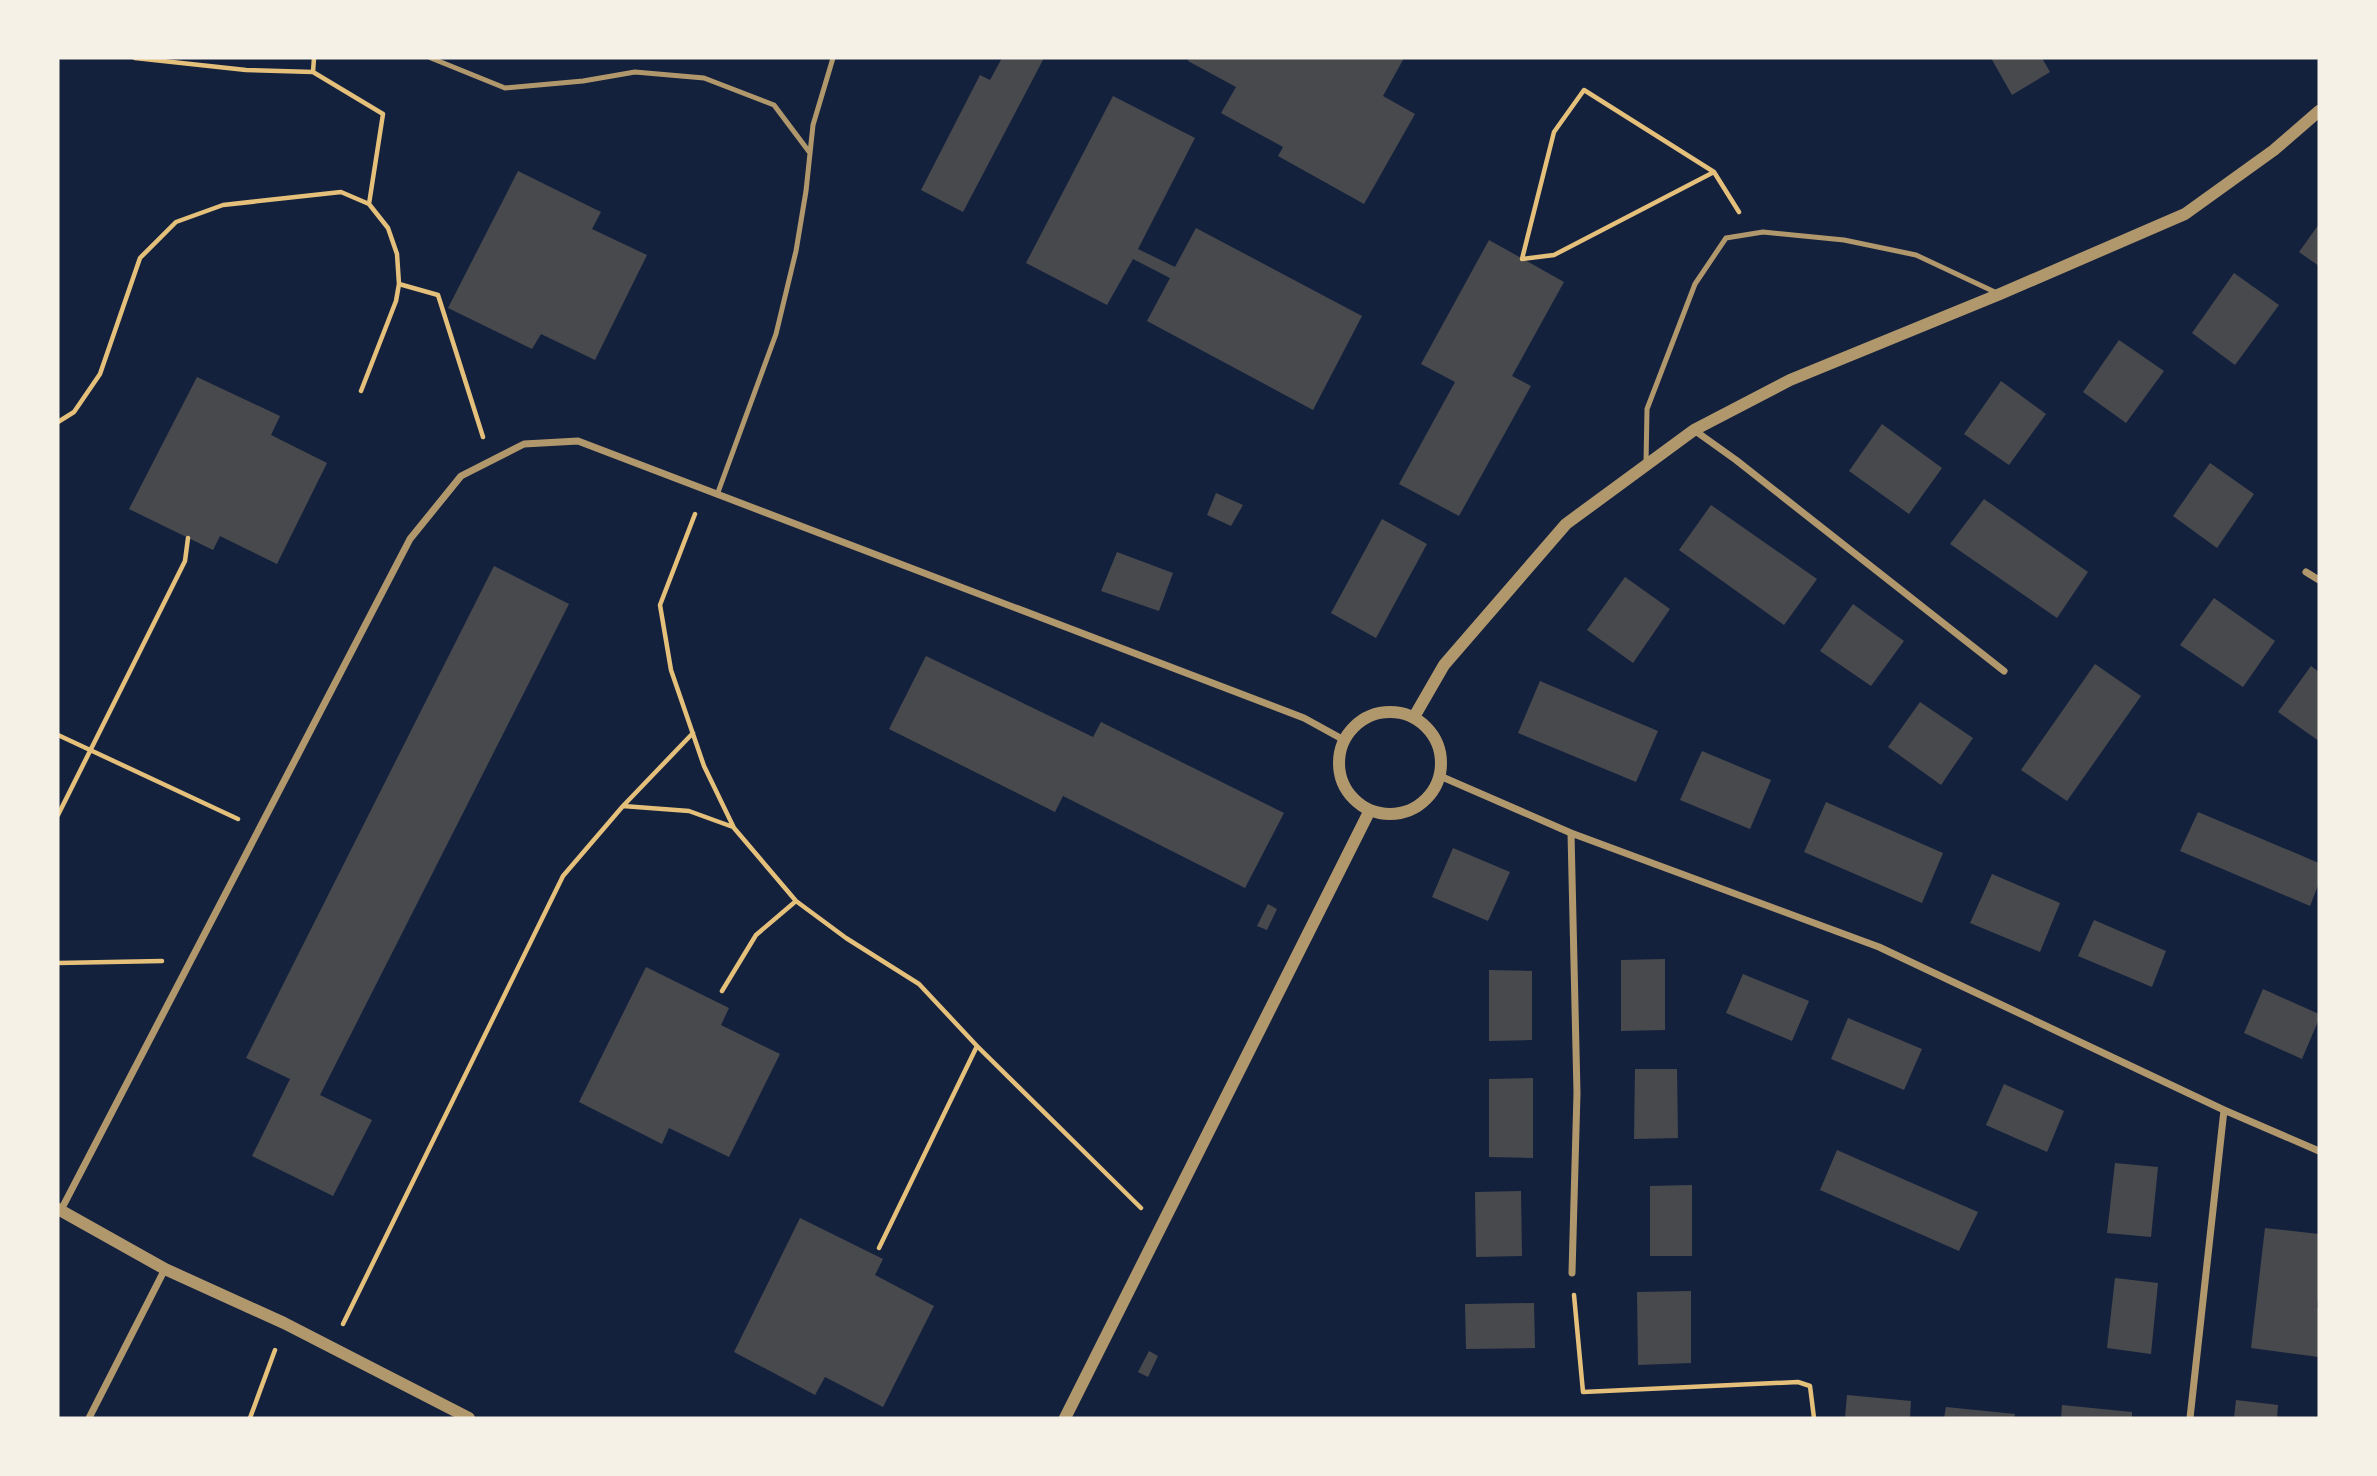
<svg xmlns="http://www.w3.org/2000/svg" width="2377" height="1476" font-family="Bitter,serif">
  <style>
    .building { fill: #48494c }
    .lines { fill: none; stroke-linecap: round; stroke-linejoin: round }
    .path { stroke: #e5c07b; stroke-width: 4.5 }
    .service { stroke: #b1986c; stroke-width: 5 }
    .minor { stroke: #b1986c; stroke-width: 7 }
    .tertiary { stroke: #b1986c; stroke-width: 12 }
  </style>
  <rect width="100%" height="100%" fill="#14213d"/>
  <path class="building" d="M 1002,58 L 1044,58 L 963,212 L 921,190 L 980,75 L 990,80 Z
    M 1189,58 L 1404,58 L 1383,96 L 1415,114 L 1364,204 L 1278,156 L 1283,147 L 1221,113 L 1236,87 L 1188,61 Z
    M 1991,58 L 2042,58 L 2050,72 L 2012,95 Z
    M 1113,96 L 1195,138 L 1138,249 L 1175,267 L 1196,228 L 1362,316 L 1313,410 L 1147,321 L 1170,278 L 1133,259 L 1107,305 L 1026,263 Z
    M 518,171 L 601,212 L 592,229 L 647,255 L 595,360 L 541,334 L 532,349 L 448,308 Z
    M 2319,224 L 2319,266 L 2299,252 Z
    M 1489,240 L 1564,282 L 1512,376 L 1531,386 L 1459,516 L 1399,484 L 1455,382 L 1421,364 Z
    M 2234,273 L 2279,305 L 2235,365 L 2192,333 Z
    M 2119,340 L 2164,371 L 2126,423 L 2083,392 Z
    M 197,377 L 280,416 L 271,435 L 327,463 L 277,564 L 220,536 L 213,550 L 129,509 Z
    M 2001,381 L 2046,414 L 2009,465 L 1964,434 Z
    M 1882,424 L 1942,468 L 1909,514 L 1849,471 Z
    M 2210,463 L 2254,494 L 2217,548 L 2173,516 Z
    M 1216,493 L 1243,505 L 1231,526 L 1207,515 Z
    M 1984,499 L 2088,572 L 2057,618 L 1950,544 Z
    M 1711,505 L 1817,579 L 1784,625 L 1679,550 Z
    M 1382,519 L 1427,544 L 1376,638 L 1331,613 Z
    M 1117,552 L 1173,573 L 1159,611 L 1101,591 Z
    M 494,566 L 569,604 L 320,1095 L 372,1120 L 333,1196 L 252,1156 L 290,1079 L 246,1058 Z
    M 1625,577 L 1670,609 L 1633,663 L 1587,630 Z
    M 2214,598 L 2275,641 L 2243,687 L 2180,645 Z
    M 1853,604 L 1904,641 L 1871,686 L 1820,651 Z
    M 926,656 L 1093,737 L 1101,722 L 1284,813 L 1245,888 L 1063,796 L 1055,812 L 889,729 Z
    M 2095,664 L 2141,696 L 2067,801 L 2021,770 Z
    M 2311,666 L 2319,672 L 2319,741 L 2278,712 Z
    M 1540,681 L 1658,731 L 1636,782 L 1518,733 Z
    M 1920,702 L 1973,738 L 1941,785 L 1888,747 Z
    M 1702,751 L 1771,780 L 1750,829 L 1680,800 Z
    M 1826,802 L 1943,853 L 1922,903 L 1804,852 Z
    M 2198,812 L 2319,863 L 2319,883 L 2310,906 L 2180,851 Z
    M 1453,848 L 1510,872 L 1488,921 L 1432,897 Z
    M 1992,874 L 2060,903 L 2040,952 L 1970,923 Z
    M 1268,904 L 1277,909 L 1267,930 L 1257,926 Z
    M 2094,920 L 2166,951 L 2152,987 L 2078,956 Z
    M 1665,959 L 1665,1030 L 1621,1031 L 1621,960 Z
    M 646,967 L 729,1008 L 721,1025 L 780,1054 L 729,1157 L 669,1128 L 662,1144 L 579,1102 Z
    M 1489,970 L 1532,971 L 1532,1040 L 1489,1041 Z
    M 1743,974 L 1809,1001 L 1792,1041 L 1726,1013 Z
    M 2263,989 L 2319,1014 L 2319,1019 L 2302,1059 L 2244,1033 Z
    M 1848,1018 L 1922,1049 L 1904,1090 L 1831,1059 Z
    M 1635,1069 L 1677,1069 L 1678,1138 L 1634,1139 Z
    M 1533,1078 L 1533,1158 L 1489,1157 L 1489,1079 Z
    M 2004,1084 L 2064,1111 L 2047,1152 L 1986,1125 Z
    M 1837,1150 L 1978,1212 L 1959,1251 L 1820,1190 Z
    M 2115,1163 L 2158,1167 L 2151,1237 L 2107,1233 Z
    M 1692,1185 L 1692,1256 L 1650,1256 L 1650,1186 Z
    M 1521,1191 L 1522,1256 L 1476,1257 L 1475,1192 Z
    M 800,1218 L 883,1259 L 875,1275 L 934,1306 L 883,1407 L 825,1377 L 815,1395 L 734,1352 Z
    M 2265,1228 L 2319,1234 L 2319,1286 L 2317,1308 L 2319,1308 L 2319,1357 L 2251,1348 Z
    M 2115,1278 L 2158,1283 L 2151,1354 L 2107,1348 Z
    M 1691,1291 L 1691,1363 L 1638,1365 L 1637,1292 Z
    M 1534,1303 L 1535,1348 L 1466,1349 L 1465,1304 Z
    M 1149,1351 L 1158,1356 L 1148,1377 L 1138,1372 Z
    M 1847,1395 L 1911,1401 L 1910,1418 L 1845,1418 Z
    M 2236,1400 L 2278,1405 L 2277,1418 L 2234,1418 Z
    M 2062,1405 L 2132,1412 L 2132,1418 L 2061,1418 Z
    M 1946,1407 L 2015,1414 L 2014,1418 L 1944,1418 Z"/>
  <g class="lines">
    <path class="path" d="M 135,58 L 246,70 L 313,72 L 383,114 L 369,204
      M 313,72 L 314,58
      M 1714,172 L 1554,255 L 1522,259 L 1554,132 L 1584,90 L 1714,172 L 1739,212
      M 399,284 L 438,295 L 483,437
      M 58,422 L 74,412 L 100,374 L 140,258 L 176,222 L 223,205 L 341,192 L 369,204 L 388,228 L 397,254 L 399,284 L 396,301 L 361,391
      M 695,514 L 660,605 L 671,670 L 704,766 L 734,828 L 796,901 L 846,938 L 919,984 L 977,1046 L 1141,1208
      M 58,735 L 238,819
      M 623,806 L 689,811 L 733,827
      M 58,815 L 185,561 L 188,538
      M 58,963 L 162,961
      M 722,991 L 756,935 L 796,901
      M 879,1248 L 977,1046
      M 1574,1295 L 1583,1392 L 1798,1382 L 1810,1386 L 1814,1418
      M 343,1324 L 563,876 L 623,806 L 693,733
      M 250,1418 L 275,1350"/>
    <path class="service" d="M 431,58 L 505,88 L 583,81 L 635,72 L 704,78 L 774,105 L 810,153
      M 1646,463 L 1647,409 L 1695,284 L 1726,238 L 1763,232 L 1844,240 L 1916,255 L 1997,293
      M 717,495 L 776,334 L 796,251 L 806,191 L 813,125 L 833,58"/>
    <path class="minor" d="M 1694,430 L 1736,460 L 2004,671
      M 2306,572 L 2319,580
      M 1440,776 L 1571,833 L 1879,947 L 2224,1110 L 2319,1151
      M 1571,833 L 1577,1093 L 1572,1273
      M 61,1210 L 410,539 L 461,476 L 524,444 L 578,441 L 1304,718 L 1344,740
      M 89,1418 L 165,1269
      M 2190,1418 L 2224,1110"/>
    <path class="tertiary" d="M1339 763a51 51 0 1 1 102 0a51 51 0 1 1-102 0Z
      M 1414,717 L 1444,665 L 1566,524 L 1694,430 L 1790,380 L 2000,294 L 2185,214 L 2274,150 L 2319,111
      M 58,1209 L 165,1269 L 284,1323 L 469,1418
      M 1065,1418 L 1370,810"/>
  </g>
  <rect width="2377" height="1476" fill="none" stroke="#f6f1e7" stroke-width="119"/>
</svg>
